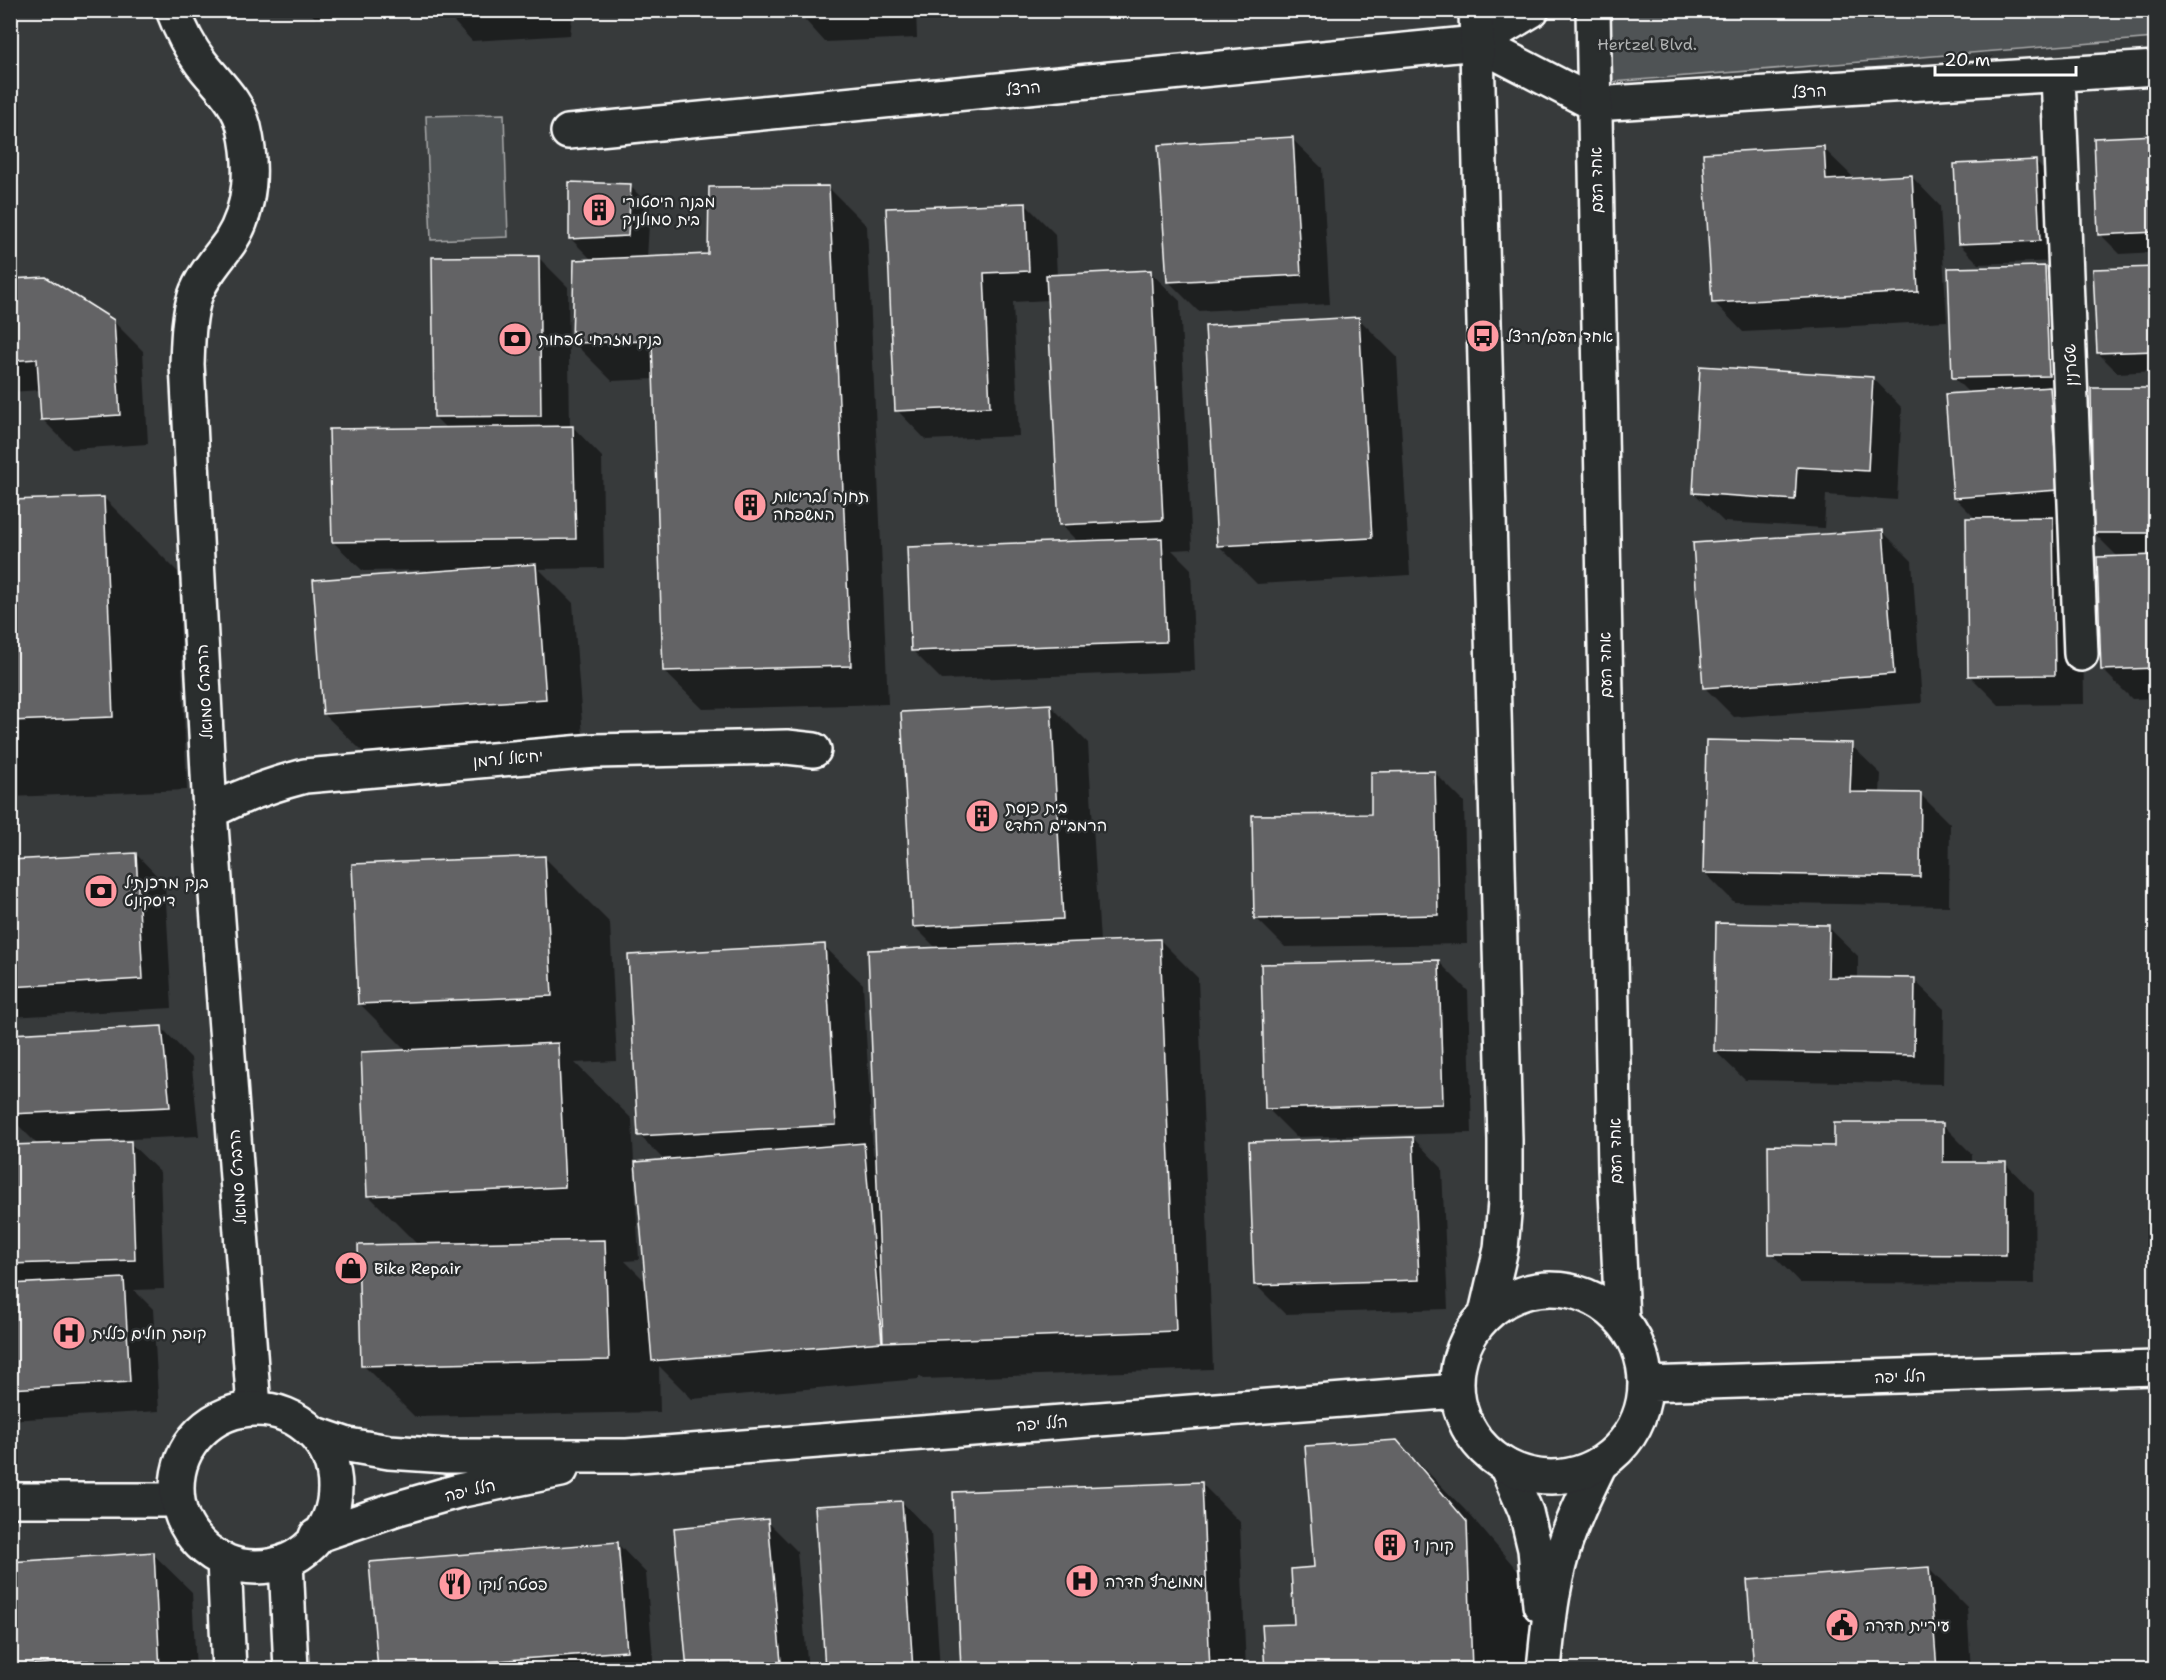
<svg xmlns="http://www.w3.org/2000/svg" width="2166" height="1680" font-family="'Shantell Sans','Playpen Sans Hebrew',sans-serif">
  <style>
    .green { fill: #505354; stroke: #a8a9aa; stroke-width: 1.5 }
    .shadow { fill: #0007; fill-rule: evenodd }
    .building { fill: #636465; stroke: #fff; stroke-width: 1.5 }
    .lines { fill: none; stroke-linecap: round; stroke-linejoin: round }
    .street-casing { stroke: #fff; stroke-width: 38 }
    .secondary-casing { stroke: #fff; stroke-width: 38 }
    .street { stroke: #2a2d2e; stroke-width: 33 }
    .secondary { stroke: #2a2d2e; stroke-width: 33 }
    .labels { text-anchor: middle; stroke-width: 5; stroke-linejoin: round; paint-order: stroke }
    .park-label { font-size: 16px; fill: #b0b2b2; stroke: #2a2d2e }
    .street-label { font-size: 16px; fill: #fff; stroke: #2a2d2e }
    .poi-label { font-size: 16px; fill: #fff; stroke: #2a2d2e; text-anchor: start }
  </style>
  <rect width="100%" height="100%" fill="#373a3b"/>
  <filter id="ink" filterUnits="userSpaceOnUse"><feTurbulence type="fractalNoise" baseFrequency=".0167" numOctaves="2"/><feDisplacementMap in="SourceGraphic" scale="12" xChannelSelector="R" yChannelSelector="G"/><feConvolveMatrix kernelMatrix="1 2 1 2 8 2 1 2 1" color-interpolation-filters="sRGB"/></filter>
  <g filter="url(#ink)">
    <path class="green" d="M 1610,11 L 2155,11 L 2155,38 L 1613,82 Z
      M 504,114 L 508,237 L 431,240 L 426,116 Z"/>
    <path class="shadow" d="M 308,10 L 433,10 L 316,19 Z
      M 443,10 L 573,10 L 570,35 L 472,41 Z
      M 796,10 L 916,10 L 917,38 L 825,42 Z
      M 10,44 L 19,185 L 10,186 Z
      M 2156,137 L 2156,252 L 2120,254 L 2100,234 Z
      M 1292,139 L 1322,168 L 1330,304 L 1198,311 L 1168,281 Z
      M 1823,148 L 1853,177 L 1853,180 L 1911,176 L 1940,206 L 1947,321 L 1743,332 L 1714,302 Z
      M 2036,162 L 2056,182 L 2059,261 L 1979,264 L 1959,244 Z
      M 630,186 L 650,206 L 647,258 L 710,255 L 829,188 L 867,226 L 888,704 L 703,709 L 664,671 L 655,379 L 612,381 L 574,343 L 592,260 L 571,239 Z
      M 1025,204 L 1055,234 L 1057,276 L 1150,272 L 1180,301 L 1192,549 L 1172,550 L 1191,569 L 1195,671 L 942,680 L 912,650 L 1078,542 L 1060,524 L 1049,300 L 1013,302 L 1019,436 L 926,440 L 897,410 Z
      M 538,257 L 568,287 L 570,427 L 573,427 L 602,457 L 604,568 L 539,569 L 573,603 L 583,736 L 363,752 L 324,714 L 427,573 L 427,570 L 363,571 L 333,542 L 447,429 L 435,417 Z
      M 2044,268 L 2074,297 L 2087,519 L 2056,522 L 2082,548 L 2084,704 L 1999,705 L 1969,675 L 1976,519 L 1954,497 L 1970,394 L 1953,377 Z
      M 2156,268 L 2156,371 L 2118,373 L 2098,353 Z
      M 10,281 L 113,321 L 143,351 L 148,444 L 72,449 L 42,419 L 41,390 L 10,392 Z
      M 1359,319 L 1397,357 L 1410,575 L 1257,584 L 1219,546 Z
      M 1873,378 L 1902,408 L 1897,500 L 1826,495 L 1824,528 L 1724,522 L 1694,493 Z
      M 2156,390 L 2156,698 L 2132,699 L 2102,669 L 2119,558 L 2094,533 Z
      M 104,498 L 178,572 L 187,790 L 10,797 L 10,502 Z
      M 1883,532 L 1912,561 L 1922,703 L 1734,717 L 1704,687 Z
      M 1050,705 L 1088,743 L 1100,942 L 1160,940 L 1198,978 L 1213,1369 L 923,1379 L 919,1376 L 919,1379 L 692,1399 L 659,1366 L 660,1412 L 415,1417 L 363,1365 L 419,1246 L 369,1196 L 407,1051 L 360,1004 L 544,857 L 610,923 L 617,1061 L 575,1063 L 632,1119 L 634,1163 L 665,1161 L 639,1135 L 824,946 L 863,984 L 873,1154 L 877,1158 L 937,949 L 915,927 ZM 634,1164 L 637,1164 L 647,1283 L 625,1261 L 639,1260 ZM 889,1339 L 889,1342 L 686,1360 L 686,1357 Z
      M 1851,745 L 1881,774 L 1880,794 L 1921,795 L 1950,824 L 1949,906 L 1734,902 L 1705,873 Z
      M 1434,772 L 1464,802 L 1467,944 L 1285,947 L 1256,918 L 1372,815 Z
      M 136,854 L 165,884 L 172,1008 L 10,1017 L 10,861 Z
      M 1828,927 L 1858,956 L 1858,979 L 1914,980 L 1944,1009 L 1943,1084 L 1745,1080 L 1715,1051 Z
      M 1438,961 L 1468,991 L 1472,1133 L 1296,1137 L 1267,1108 Z
      M 162,1028 L 191,1058 L 199,1136 L 64,1142 L 64,1145 L 130,1143 L 160,1172 L 164,1289 L 134,1290 L 153,1309 L 159,1411 L 10,1420 L 10,1147 L 39,1146 L 10,1117 L 10,1036 Z
      M 1943,1125 L 1972,1154 L 1972,1163 L 2005,1163 L 2034,1193 L 2035,1284 L 1800,1283 L 1771,1253 L 1836,1148 Z
      M 1413,1138 L 1442,1168 L 1448,1309 L 1285,1314 L 1256,1285 Z
      M 1397,1441 L 1471,1516 L 1541,1598 L 1543,1670 L 1267,1670 L 1296,1625 L 1315,1569 Z
      M 1202,1484 L 1240,1522 L 1246,1670 L 962,1670 Z
      M 902,1502 L 931,1532 L 940,1670 L 827,1670 Z
      M 767,1521 L 797,1551 L 808,1670 L 688,1670 Z
      M 617,1543 L 646,1573 L 654,1670 L 379,1670 Z
      M 153,1554 L 192,1592 L 196,1670 L 10,1670 L 10,1563 Z
      M 1929,1569 L 1967,1607 L 1971,1670 L 1755,1670 Z"/>
    <path class="building" d="M 794,10 L 861,10 L 794,13 Z
      M 2156,135 L 2156,232 L 2098,235 L 2094,138 Z
      M 1293,137 L 1301,275 L 1167,282 L 1158,145 Z
      M 1824,146 L 1826,180 L 1912,175 L 1918,292 L 1712,303 L 1703,153 Z
      M 2036,160 L 2040,241 L 1958,244 L 1954,164 Z
      M 569,182 L 631,184 L 628,236 L 569,239 Z
      M 829,186 L 851,666 L 663,671 L 652,341 L 572,343 L 574,260 L 708,254 L 709,187 Z
      M 1026,203 L 1029,271 L 984,273 L 990,407 L 895,411 L 886,208 Z
      M 539,256 L 541,416 L 434,417 L 432,257 Z
      M 2045,266 L 2049,376 L 1952,378 L 1948,268 Z
      M 2156,267 L 2156,351 L 2097,353 L 2093,269 Z
      M 1151,270 L 1163,520 L 1059,525 L 1046,275 Z
      M 46,277 L 114,320 L 120,415 L 41,420 L 37,359 L 10,361 L 10,279 Z
      M 1359,317 L 1372,538 L 1217,546 L 1205,326 Z
      M 1700,366 L 1873,377 L 1868,471 L 1797,467 L 1795,500 L 1693,493 Z
      M 2050,387 L 2058,490 L 1953,498 L 1945,394 Z
      M 2091,388 L 2156,388 L 2156,533 L 2093,533 Z
      M 573,426 L 576,539 L 332,542 L 329,429 Z
      M 104,497 L 113,717 L 10,721 L 10,500 Z
      M 2053,517 L 2055,675 L 1968,676 L 1966,518 Z
      M 1883,530 L 1894,674 L 1703,688 L 1693,543 Z
      M 1162,538 L 1166,642 L 911,651 L 907,547 Z
      M 2156,555 L 2156,668 L 2101,670 L 2097,557 Z
      M 536,564 L 546,699 L 323,714 L 313,580 Z
      M 1051,704 L 1063,919 L 913,927 L 901,712 Z
      M 1706,740 L 1852,743 L 1850,792 L 1921,793 L 1920,877 L 1703,873 Z
      M 1435,771 L 1438,915 L 1254,919 L 1252,815 L 1371,814 L 1371,772 Z
      M 136,853 L 143,979 L 10,987 L 10,860 Z
      M 545,856 L 552,996 L 358,1004 L 352,864 Z
      M 1716,923 L 1829,925 L 1828,977 L 1915,978 L 1914,1055 L 1714,1051 Z
      M 1160,939 L 1176,1331 L 883,1342 L 868,950 Z
      M 825,944 L 836,1125 L 638,1136 L 628,955 Z
      M 1439,960 L 1443,1104 L 1265,1109 L 1261,964 Z
      M 162,1026 L 170,1107 L 10,1114 L 10,1034 Z
      M 558,1043 L 565,1187 L 367,1196 L 361,1052 Z
      M 1834,1123 L 1943,1123 L 1943,1162 L 2006,1162 L 2006,1255 L 1769,1254 L 1768,1145 L 1834,1146 Z
      M 1413,1137 L 1419,1280 L 1254,1285 L 1249,1142 Z
      M 131,1141 L 135,1260 L 10,1264 L 10,1145 Z
      M 864,1143 L 882,1342 L 652,1361 L 635,1162 Z
      M 605,1240 L 609,1360 L 361,1366 L 358,1245 Z
      M 124,1278 L 130,1382 L 10,1389 L 10,1284 Z
      M 1397,1440 L 1467,1522 L 1472,1670 L 1265,1670 L 1262,1625 L 1294,1624 L 1291,1569 L 1314,1567 L 1305,1446 Z
      M 1202,1482 L 1210,1670 L 961,1670 L 953,1492 Z
      M 902,1501 L 913,1670 L 825,1670 L 815,1506 Z
      M 768,1519 L 781,1662 L 687,1670 L 674,1528 Z
      M 618,1542 L 627,1651 L 378,1670 L 369,1562 Z
      M 154,1552 L 160,1670 L 89,1670 L 88,1661 L 10,1666 L 10,1562 Z
      M 1929,1567 L 1937,1670 L 1754,1670 L 1747,1580 Z"/>
    <g class="lines">
      <defs>
        <path id="street" d="M 173,10 C 180,29 189,47 201,63 C 217,84 237,100 244,127 C 253,165 252,208 230,242 C 218,259 202,276 195,296 C 188,318 188,341 187,364 L 210,812 L 254,1408
          M 1477,43 L 1595,104 L 2156,68
          M 2058,75 L 2081,654
          M 568,132 L 1477,43 L 1532,10
          M 210,812 C 242,795 270,785 305,776 L 595,751 L 787,747 L 814,750
          M 1506,1466 L 1526,1512 L 1535,1549 L 1540,1605
          M 10,1500 L 177,1500
          M 1544,1669 C 1548,1630 1551,1592 1562,1554 C 1571,1523 1586,1493 1600,1464"/>
        <path id="secondary" d="M 1476,10 L 1505,1140 L 1505,1202 L 1501,1249 L 1486,1313
          M 1593,10 L 1615,1170 L 1622,1320
          M1457 1383a94 94 0 1 1 188 0a94 94 0 1 1-188 0Z
          M 1645,1384 L 2156,1368
          M177 1488a79 79 0 1 1 158 0a79 79 0 1 1-158 0Z
          M 313,1433 L 348,1445 L 389,1452 L 447,1456 L 627,1456 L 1457,1391
          M 316,1536 L 395,1509 L 458,1491 L 561,1470
          M 224,1560 L 229,1670
          M 286,1561 L 291,1670"/>
      </defs>
      <use href="#street" class="street-casing"/>
      <use href="#secondary" class="secondary-casing"/>
      <use href="#street" class="street"/>
      <use href="#secondary" class="secondary"/>
    </g>
  </g>
  <defs>
    <symbol id="building-disc" viewBox="-11 -11 22 22"><circle r="9.5" fill="#ff9aa2" stroke="#2a2d2e"/><path d="M-4-6H4V6H1V3H-1V6H-4ZM-2.5-4.3h1.7v1.8h-1.7ZM.8-4.3h1.7v1.8H.8ZM-2.5-1h1.7V.8h-1.7ZM.8-1h1.7V.8H.8Z" fill="#111"/></symbol>
    <symbol id="bus-disc" viewBox="-11 -11 22 22"><circle r="9.5" fill="#ff9aa2" stroke="#2a2d2e"/><path d="M-5-6H5V4H4V6H2V4H-2V6H-4V4H-5ZM-3.5-4V0h7V-4ZM-3.5 1.2v1.5H-2V1.2ZM2 1.2v1.5H3.5V1.2Z" fill="#111"/></symbol>
    <symbol id="bank-disc" viewBox="-11 -11 22 22"><circle r="9.5" fill="#ff9aa2" stroke="#2a2d2e"/><path d="M-6-4H6V4H-6ZM0-2.3a2.3 2.3 0 1 0 0 4.6a2.3 2.3 0 1 0 0-4.6Z" fill="#111"/></symbol>
    <symbol id="shop-disc" viewBox="-11 -11 22 22"><circle r="9.5" fill="#ff9aa2" stroke="#2a2d2e"/><path d="M-5-2.5h2.3a2.7 3.5 0 0 1 5.4 0H5L5.5 6h-11ZM-1.5-2.5h3a1.5 2.3 0 0 0-3 0Z" fill="#111"/></symbol>
    <symbol id="hospital-disc" viewBox="-11 -11 22 22"><circle r="9.5" fill="#ff9aa2" stroke="#2a2d2e"/><path d="M-5-5h3v3.5h4V-5h3V5h-3V1.5h-4V5h-3Z" fill="#111"/></symbol>
    <symbol id="restaurant-disc" viewBox="-11 -11 22 22"><circle r="9.5" fill="#ff9aa2" stroke="#2a2d2e"/><path d="M-5-6h1v4h1v-4h1v4h1v-4h1v5L-1.5 .5V6h-2V.5L-5-1ZM5-6V6H3V1.5H1.5Q1.5-4 5-6Z" fill="#111"/></symbol>
    <symbol id="civic-disc" viewBox="-11 -11 22 22"><circle r="9.5" fill="#ff9aa2" stroke="#2a2d2e"/><path d="M-.6-6.5H3V-4.5H.6V-3L4-1V1h2V6H-6V1h2V-1L-.6-3ZM-1.2 2.5V6h2.4V2.5Z" fill="#111"/></symbol>
  </defs>
  <g fill-rule="evenodd">
    <use href="#building-disc" x="580" y="191" width="38" height="38"/>
    <use href="#bus-disc" x="1464" y="317" width="38" height="38"/>
    <use href="#bank-disc" x="496" y="320" width="38" height="38"/>
    <use href="#building-disc" x="731" y="486" width="38" height="38"/>
    <use href="#building-disc" x="963" y="797" width="38" height="38"/>
    <use href="#bank-disc" x="82" y="872" width="38" height="38"/>
    <use href="#shop-disc" x="332" y="1249" width="38" height="38"/>
    <use href="#hospital-disc" x="50" y="1314" width="38" height="38"/>
    <use href="#building-disc" x="1371" y="1526" width="38" height="38"/>
    <use href="#hospital-disc" x="1063" y="1562" width="38" height="38"/>
    <use href="#restaurant-disc" x="436" y="1565" width="38" height="38"/>
    <use href="#civic-disc" x="1823" y="1606" width="38" height="38"/>
  </g>
  <g class="labels">
    <g class="park-label">
      <text x="1647" y="50">Hertzel Blvd.</text>
    </g>
    <g class="street-label">
      <text transform="translate(1023 88) rotate(-6)" y="6">הרצל</text>
      <text transform="translate(1809 91) rotate(-4)" y="6">הרצל</text>
      <text transform="translate(1596 180) rotate(-91)" y="6">אחד העם</text>
      <text transform="translate(2070 365) rotate(-92)" y="6">שטרנין</text>
      <text transform="translate(1605 665) rotate(-91)" y="6">אחד העם</text>
      <text transform="translate(204 692) rotate(-93)" y="6">הרברט סמואל</text>
      <text transform="translate(508 758) rotate(-5)" y="6">יחיאל לרמן</text>
      <text transform="translate(1615 1151) rotate(-91)" y="6">אחד העם</text>
      <text transform="translate(237 1177) rotate(-94)" y="6">הרברט סמואל</text>
      <text transform="translate(1900 1376) rotate(-2)" y="6">הלל יפה</text>
      <text transform="translate(1042 1423) rotate(-5)" y="6">הלל יפה</text>
      <text transform="translate(470 1490) rotate(-13)" y="6">הלל יפה</text>
    </g>
    <g class="poi-label">
      <text x="622" y="207">מבנה היסטורי<tspan x="622" dy="18">בית סמולניק</tspan></text>
      <text x="1506" y="342">אחד העם/הרצל</text>
      <text x="538" y="345">בנק מזרחי טפחות</text>
      <text x="773" y="502">תחנה לבריאות<tspan x="773" dy="18">המשפחה</tspan></text>
      <text x="1005" y="813">בית כנסת<tspan x="1005" dy="18">הרמב"ם החדש</tspan></text>
      <text x="124" y="888">בנק מרכנתיל<tspan x="124" dy="18">דיסקונט</tspan></text>
      <text x="374" y="1274">Bike Repair</text>
      <text x="92" y="1339">קופת חולים כללית</text>
      <text x="1413" y="1551">קורן 1</text>
      <text x="1105" y="1587">ממוגרף חדרה</text>
      <text x="478" y="1590">פסטה לוקו</text>
      <text x="1865" y="1631">עיריית חדרה</text>
    </g>
  </g>
  <rect width="2166" height="1680" fill="none" stroke="#2a2d2e" stroke-width="36"/>
  <rect x="18" y="18" width="2130" height="1644" fill="none" stroke="#fff" stroke-width="2" filter="url(#ink)"/>
  <path d="M1935 66v9h141v-9" fill="none" stroke="#ffffff" stroke-width="3"/>
  <text x="1944" y="66" font-size="18" fill="#ffffff" stroke="#2a2d2e" stroke-width="4.5" paint-order="stroke">20 m</text>
</svg>
